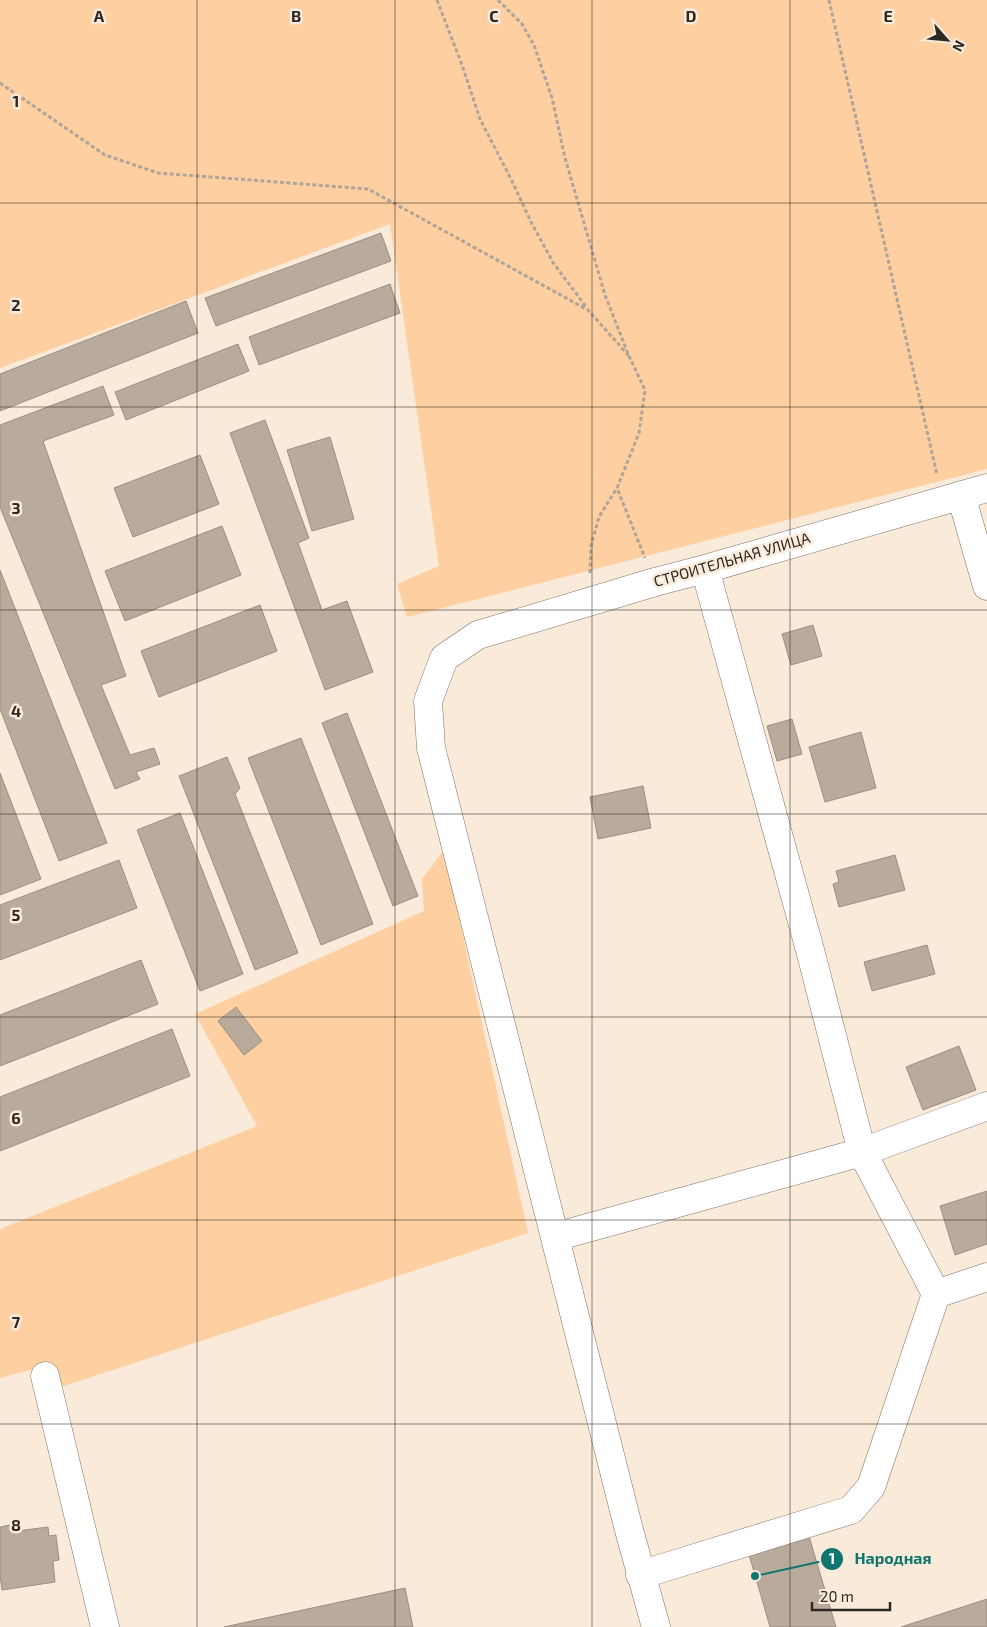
<svg xmlns="http://www.w3.org/2000/svg" width="987" height="1627" font-family="'Exo 2',sans-serif">
  <style>
    .green { fill: #fecfa1 }
    .building { fill: #b9ab9c; stroke: #9c8e80 }
    .lines { fill: none; stroke-linecap: round; stroke-linejoin: round }
    .minor-casing { stroke: #807265; stroke-width: 29 }
    .path { stroke: #afa497; stroke-width: 3; stroke-dasharray: 4 2.5; stroke-linecap: butt }
    .minor { stroke: #fff; stroke-width: 28 }
    .grid { fill: none; stroke: #2d2822; stroke-width: 1; stroke-opacity: 0.55 }
    .labels { text-anchor: middle; stroke-width: 5; stroke-linejoin: round; paint-order: stroke }
    .street-label { font-size: 15px; fill: #2d2822; stroke: #f9eada }
    .grid-label { font-size: 16px; text-anchor: middle; font-weight: bold; fill: #2d2822; stroke: #f9eada; stroke-width: 5; stroke-linejoin: round; paint-order: stroke }
    .leader { fill: none; stroke: #0f766e; stroke-width: 2 }
    .callout-dot { fill: #0f766e; stroke: #f9eada; stroke-width: 2 }
    .mark-label { font-size: 15px; text-anchor: middle; font-weight: bold; fill: #fff }
    .callout-label { font-size: 16px; text-anchor: middle; font-weight: bold; fill: #0f766e; stroke: #f9eada; stroke-width: 5; stroke-linejoin: round; paint-order: stroke }
  </style>
  <rect width="100%" height="100%" fill="#f9eada"/>
  <path class="green" d="M 0,0 L 987,0 L 987,469 L 407,617 L 397,584 L 439,566 L 390,224 L 0,368 Z
    M 444,850 L 528,1233 L 58,1388 L 48,1365 L 0,1378 L 0,1229 L 257,1126 L 195,1014 L 424,911 L 422,879 Z"/>
  <path class="building" d="M 381,233 L 391,261 L 216,326 L 205,298 Z
    M 390,284 L 400,313 L 259,365 L 249,337 Z
    M 186,301 L 198,333 L 0,411 L 0,374 Z
    M 238,344 L 249,371 L 126,420 L 115,392 Z
    M 103,386 L 114,415 L 43,441 L 126,676 L 101,685 L 130,755 L 154,748 L 160,764 L 136,772 L 140,779 L 115,789 L 0,507 L 0,425 Z
    M 265,420 L 309,538 L 298,543 L 322,610 L 347,601 L 373,672 L 325,690 L 230,433 Z
    M 330,437 L 354,519 L 312,531 L 287,450 Z
    M 200,455 L 219,504 L 133,537 L 114,488 Z
    M 222,526 L 241,575 L 125,621 L 105,571 Z
    M 0,570 L 107,843 L 59,861 L 0,709 Z
    M 260,605 L 277,651 L 159,697 L 141,651 Z
    M 813,625 L 822,656 L 791,665 L 782,634 Z
    M 347,713 L 418,896 L 393,906 L 322,723 Z
    M 792,719 L 802,754 L 777,761 L 767,726 Z
    M 861,732 L 876,788 L 825,802 L 809,747 Z
    M 301,738 L 373,924 L 321,945 L 248,758 Z
    M 227,757 L 240,788 L 235,794 L 298,953 L 255,970 L 179,776 Z
    M 0,773 L 41,879 L 0,895 Z
    M 643,786 L 651,828 L 598,839 L 590,797 Z
    M 180,813 L 243,974 L 200,991 L 137,830 Z
    M 895,855 L 905,890 L 839,907 L 833,884 L 839,882 L 836,871 Z
    M 119,860 L 137,908 L 0,960 L 0,905 Z
    M 927,945 L 935,974 L 872,991 L 864,962 Z
    M 141,960 L 158,1004 L 0,1066 L 0,1015 Z
    M 236,1007 L 262,1041 L 244,1055 L 218,1021 Z
    M 172,1029 L 190,1076 L 0,1151 L 0,1097 Z
    M 959,1046 L 976,1090 L 923,1110 L 906,1067 Z
    M 987,1191 L 987,1244 L 955,1255 L 940,1206 Z
    M 10,1525 L 17,1531 L 48,1527 L 49,1536 L 56,1535 L 59,1560 L 53,1561 L 55,1582 L 2,1590 L 0,1576 L 0,1527 Z
    M 808,1533 L 836,1627 L 770,1627 L 748,1551 Z
    M 405,1588 L 413,1627 L 224,1627 Z
    M 987,1599 L 987,1627 L 901,1627 Z"/>
  <g class="lines">
    <defs>
      <path id="minor" d="M 961,495 L 987,586
        M 705,569 L 810,950 L 862,1152 L 936,1294 L 987,1277
        M 555,1237 L 862,1152 L 987,1106
        M 45,1376 L 105,1627
        M 640,1575 L 851,1510 L 871,1487 L 936,1294
        M 656,1627 L 629,1530 L 431,748 L 428,701 L 444,658 L 478,635 L 655,582 L 705,569 L 987,488"/>
    </defs>
    <use href="#minor" class="minor-casing"/>
    <path class="path" d="M 437,0 L 462,65 L 480,119 L 512,181 L 532,224 L 554,264 L 587,308
      M 498,0 L 522,24 L 534,45 L 552,98 L 565,158 L 605,295 L 629,356 L 645,390 L 639,433 L 617,488 L 645,558
      M 829,0 L 937,475
      M 0,83 L 105,155 L 158,173 L 368,189 L 588,310 L 629,356
      M 590,573 L 591,546 L 599,517 L 617,488"/>
    <use href="#minor" class="minor"/>
  </g>
  <path class="grid" d="M 197,0 L 197,1627M 395,0 L 395,1627M 592,0 L 592,1627M 790,0 L 790,1627M 0,203 L 987,203M 0,407 L 987,407M 0,610 L 987,610M 0,814 L 987,814M 0,1017 L 987,1017M 0,1220 L 987,1220M 0,1424 L 987,1424"/>
  <g class="labels">
    <g class="street-label">
      <text transform="translate(732 560) rotate(-16)" y="5">СТРОИТЕЛЬНАЯ УЛИЦА</text>
    </g>
  </g>
  <g class="grid-label">
    <text x="99" y="22">A</text>
    <text x="296" y="22">B</text>
    <text x="494" y="22">C</text>
    <text x="691" y="22">D</text>
    <text x="888" y="22">E</text>
    <text x="16" y="107">1</text>
    <text x="16" y="311">2</text>
    <text x="16" y="514">3</text>
    <text x="16" y="717">4</text>
    <text x="16" y="921">5</text>
    <text x="16" y="1124">6</text>
    <text x="16" y="1328">7</text>
    <text x="16" y="1531">8</text>
  </g>
  <path class="leader" d="M755 1576L832 1559"/>
  <g class="callout-dot">
    <circle cx="755" cy="1576" r="5"/>
    <circle cx="832" cy="1559" r="12"/>
  </g>
  <g class="mark-label">
    <text x="832" y="1564">1</text>
  </g>
  <g class="callout-label">
    <text x="893" y="1564">Народная</text>
  </g>
  <g transform="translate(947 40) rotate(117)" stroke="#f9eada" stroke-width="4" paint-order="stroke">
  <path d="M0-4L9 19L0 12L-9 19Z" fill="#2d2822"/>
  <text y="-8" font-size="14" font-weight="bold" text-anchor="middle" fill="#2d2822">N</text>
  </g>
  <path d="M812 1602v8h78v-8" fill="none" stroke="#2d2822" stroke-width="2.5"/>
  <text x="820" y="1602" font-size="15" fill="#2d2822" stroke="#f9eada" stroke-width="4" paint-order="stroke">20 m</text>
</svg>
